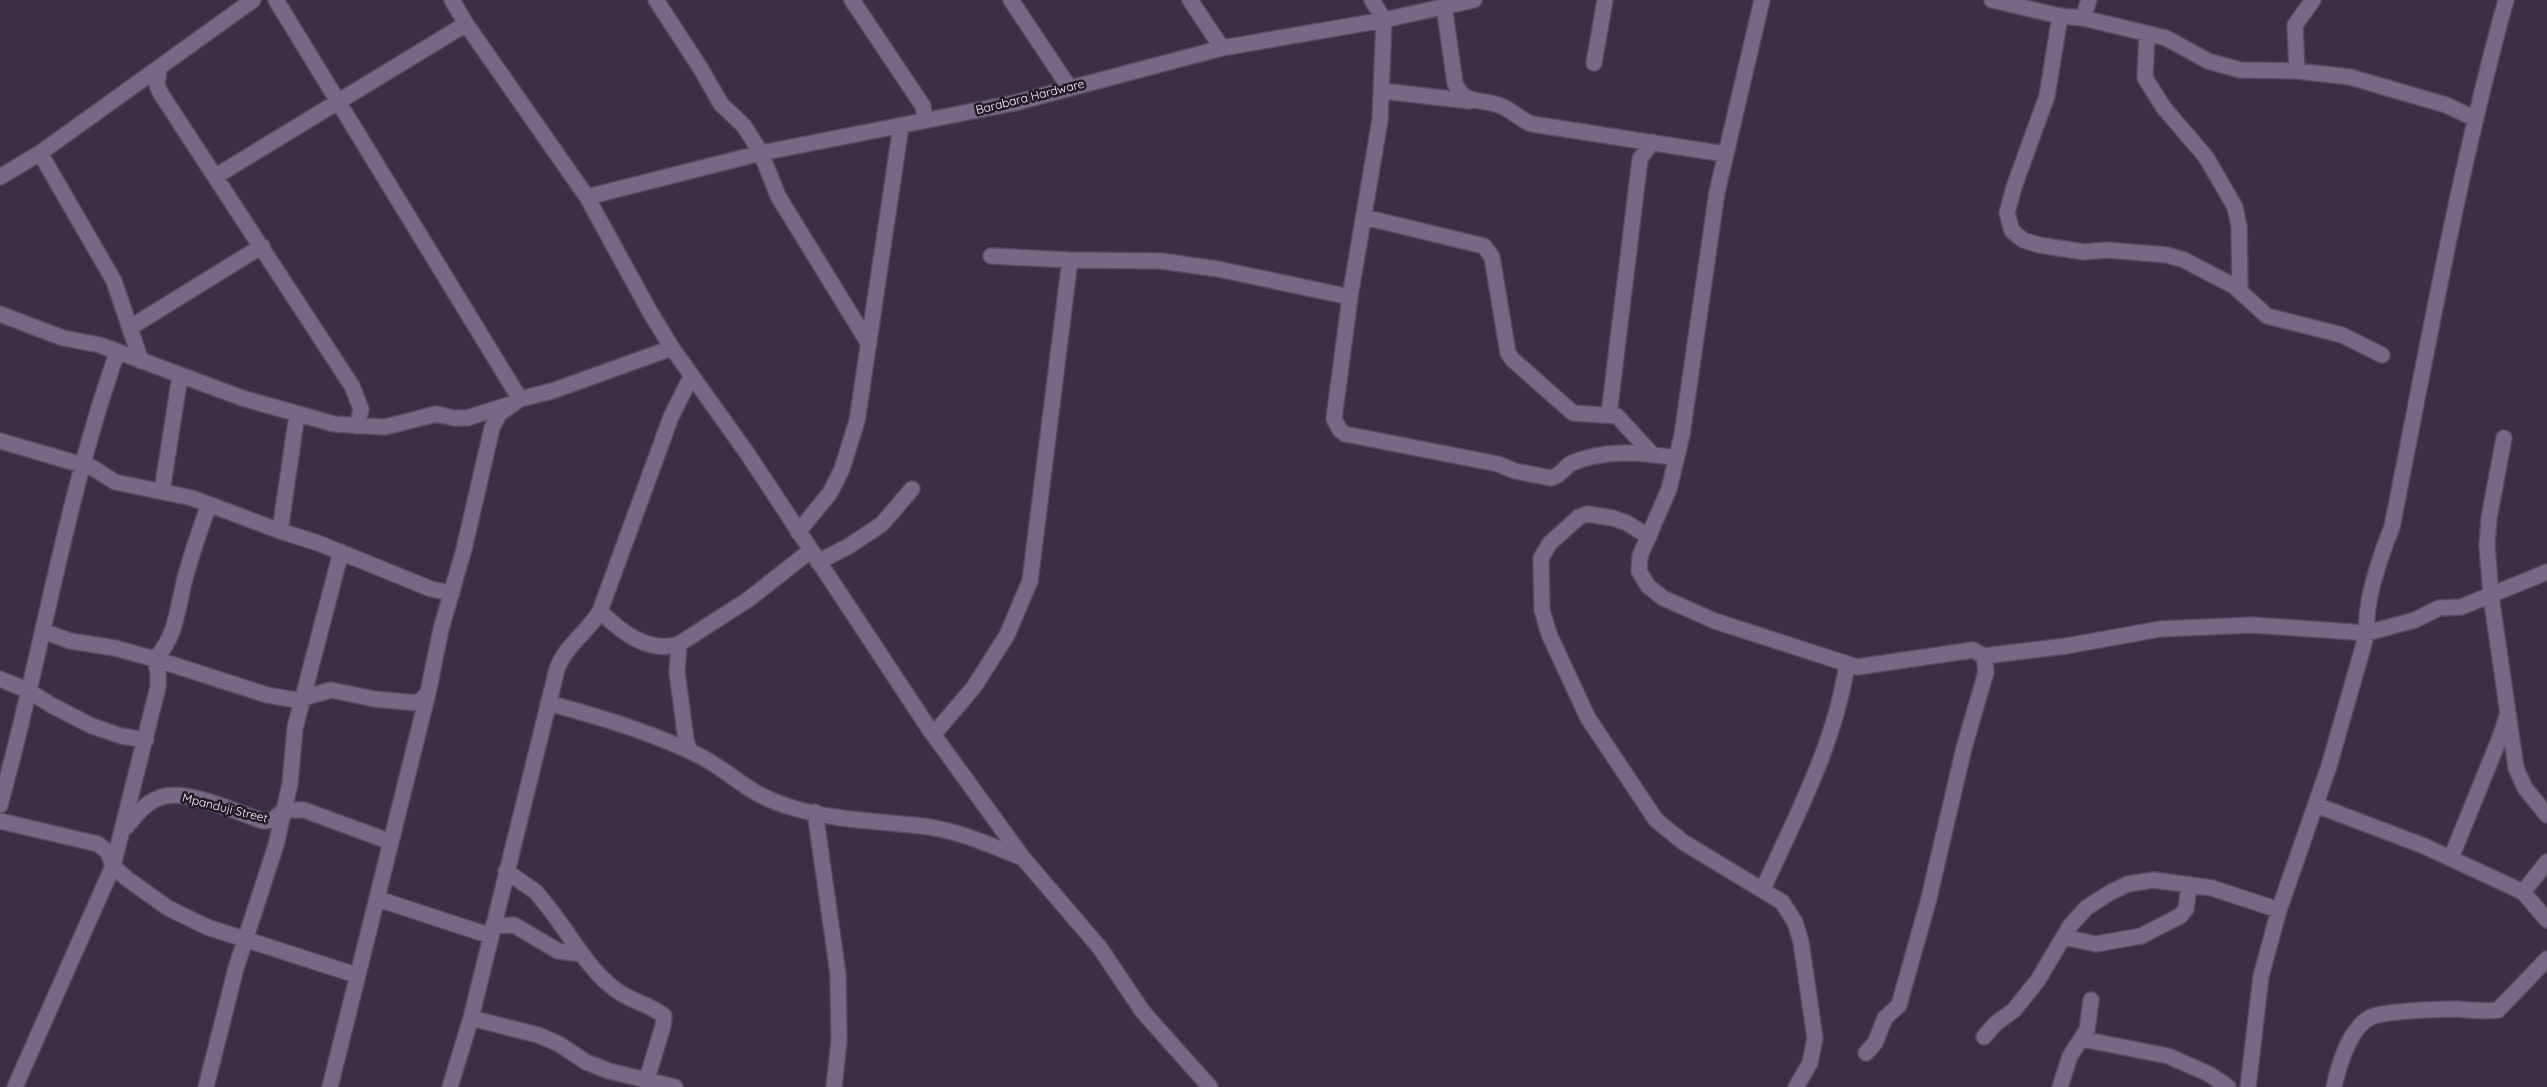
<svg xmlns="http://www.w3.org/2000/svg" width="2547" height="1087" font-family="Quicksand,sans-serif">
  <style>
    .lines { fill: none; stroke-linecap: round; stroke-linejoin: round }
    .minor-casing { stroke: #554b60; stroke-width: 18 }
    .minor { stroke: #766986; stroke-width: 15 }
    .labels { text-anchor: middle; stroke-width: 5; stroke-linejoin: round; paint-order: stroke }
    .street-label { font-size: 12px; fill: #f7f3fd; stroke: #1f1a25 }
  </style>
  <rect width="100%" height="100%" fill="#3b2f48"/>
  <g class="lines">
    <defs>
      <path id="minor" d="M 276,0 L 520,399
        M 452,0 L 466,24 L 587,197 L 650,312 L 672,348 L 747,453 L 930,730 L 1023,858 L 1100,948 L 1143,1012 L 1210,1087
        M 656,0 L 701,69 L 721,104 L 744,126 L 761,153 L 778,196 L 869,344
        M 852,0 L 923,106 L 925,120 L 923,121
        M 1011,0 L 1069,87
        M 1190,0 L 1222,48
        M 1372,0 L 1384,20 L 1380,120 L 1350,297 L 1334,419 L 1340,430 L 1345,434 L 1498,464 L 1515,471 L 1551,478 C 1561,476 1564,467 1572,463 C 1605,449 1642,452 1676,458
        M 1762,0 L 1717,192 L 1682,435 L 1669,489 L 1640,556 L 1639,571 L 1648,586 L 1663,598 L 1715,621 L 1857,667 L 1973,650 L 1984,656 L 1986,672 L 1964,748 L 1928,902 L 1899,1005 L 1885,1018 L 1875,1043 L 1866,1053
        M 1992,0 L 2060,16 L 2083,18 L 2166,38 L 2208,61 L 2240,70 L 2297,71 L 2350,77 L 2446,105 L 2476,119
        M 1444,6 L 1455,83 C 1464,106 1482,98 1501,106 C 1512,110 1520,120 1532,124 L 1725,154
        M 2060,16 L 2047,96 L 2014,187 L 2007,213 L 2012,231 L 2023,240 L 2039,245 L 2084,252 L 2107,250 L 2167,255 L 2184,260 L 2234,286 L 2267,316 L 2342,335 L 2382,355
        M 2083,18 L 2089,0
        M 2147,34 L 2145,78 L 2164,108 L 2206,157 L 2235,207 L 2239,226 L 2240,290
        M 1594,63 L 1605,0
        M 159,69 L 157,85 L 161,94 L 352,386 L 361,409 L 357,426
        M 2297,71 L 2295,25 L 2313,0
        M 1382,91 L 1470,101
        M 40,153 L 114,281 L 141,361
        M 216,176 L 466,24
        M 0,177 L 40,153 L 253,0
        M 587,197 L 761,153 L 1014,103 L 1222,48 L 1384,20 L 1474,0
        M 1364,217 L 1484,246 L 1492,257 L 1508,353 L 1512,359 L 1573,413 L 1617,416 L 1651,453
        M 991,256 L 1070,260 L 1161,261 L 1218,269 L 1350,297
        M 0,314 L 63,338 L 100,345 L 242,398 L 334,424 L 385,427 L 436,414 L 454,418 L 467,418 L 508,405
        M 131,327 L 262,246
        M 1609,414 L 1640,159 L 1652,142
        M 2504,438 L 2489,518 L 2487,545 L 2491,596 L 2516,768 L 2525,788 L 2547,815
        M 0,441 L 93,468 L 115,482 L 192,498 L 280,531 L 318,543 L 431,589 L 452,593
        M 162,491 L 180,376
        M 280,531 L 297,414
        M 798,532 L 830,493 L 842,469 L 857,421 L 901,126
        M 1649,537 L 1627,523 L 1613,518 L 1587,514 L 1579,517 L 1550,543 L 1541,558 L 1542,610 L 1549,634 L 1588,718 L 1656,820 L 1683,842 L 1782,902 L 1795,922 L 1801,942 L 1815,1038 L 1810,1063 L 1796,1087
        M 818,562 L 849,546 L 882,524 L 912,489
        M 600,611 C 620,631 648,654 679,644 L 749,599 L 810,551
        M 43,631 L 70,641 L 115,648 L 155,659 L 267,695 L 296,700 L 331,690 L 374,699 L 418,703 L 428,693
        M 679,644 L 677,672 L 686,740 L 690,751
        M 1984,656 L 2066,646 L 2160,629 L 2253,625 L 2367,633 L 2415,620 L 2439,608 L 2461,607 L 2547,572
        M 0,679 L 29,691 L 51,705 L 92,726 L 121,736 L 146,740
        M 548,703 C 600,717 654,733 702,757 C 733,774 750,795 787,806 C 832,821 882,821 929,827 C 962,832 992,846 1023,858
        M 934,734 L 974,687 L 1007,635 L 1030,581 L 1070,260
        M 0,805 C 42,655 65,500 117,353
        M 2316,805 L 2424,846 L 2523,892 L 2547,920
        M 815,812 L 838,974 L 839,1041 L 834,1087
        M 0,821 L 98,844 L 108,852 L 113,866 L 126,878 L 168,908 L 207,927 L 356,975
        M 127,826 C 136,815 145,803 159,798 C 187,787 236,813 264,821 L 273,820 L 284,810 L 304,810 L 391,842
        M 2451,858 L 2499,740 L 2507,716
        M 506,871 L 536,892 L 544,902 C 568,930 583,963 611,986 C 627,1001 649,1003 664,1016 L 663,1026 L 646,1082
        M 1763,889 C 1796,816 1835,744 1847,664
        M 2523,892 L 2547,862
        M 378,899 L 491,936
        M 493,926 L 514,925 L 558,951 L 582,954
        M 2064,937 L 2096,944 L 2141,936 L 2180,916 L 2186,909 L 2189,886
        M 471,1018 L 538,1035 L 559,1044 L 586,1062 L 609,1071 L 675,1087
        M 1984,1037 L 1995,1024 L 2014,1010 L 2038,980 L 2070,926 L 2086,908 L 2111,892 L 2128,884 L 2154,880 L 2212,888 L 2279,910
        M 2082,1039 L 2168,1056 L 2209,1074 L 2228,1087
        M 15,1087 L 113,866 L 158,687 L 158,673 L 155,659 C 176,638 178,606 185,578 C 192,553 200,529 209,505
        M 206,1087 L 236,968 L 276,845 L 290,784 L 295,728 L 341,552
        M 330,1087 L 428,693 L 441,629 L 464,549 L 492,428 L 499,414 L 520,399 L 552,391 L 672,348
        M 450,1087 L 471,1018 L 557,669 C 565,646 588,632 600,611 L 671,417 L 691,377
        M 2060,1087 L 2070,1056 L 2087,1030 L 2091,1000
        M 2248,1087 L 2261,976 L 2279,910 L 2329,766 L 2367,633 C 2364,602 2380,557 2392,527 C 2427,351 2458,173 2506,0
        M 2334,1087 C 2339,1065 2349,1028 2371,1017 C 2385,1011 2438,1009 2456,1009 C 2469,1010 2485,1012 2498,1010 L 2547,959"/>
    </defs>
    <use href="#minor" class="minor-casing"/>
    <use href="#minor" class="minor"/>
  </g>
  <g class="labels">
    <g class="street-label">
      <text transform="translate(1030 97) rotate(-14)" y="4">Barabara Hardware</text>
      <text transform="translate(225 808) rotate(14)" y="4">Mpanduji Street</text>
    </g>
  </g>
</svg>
